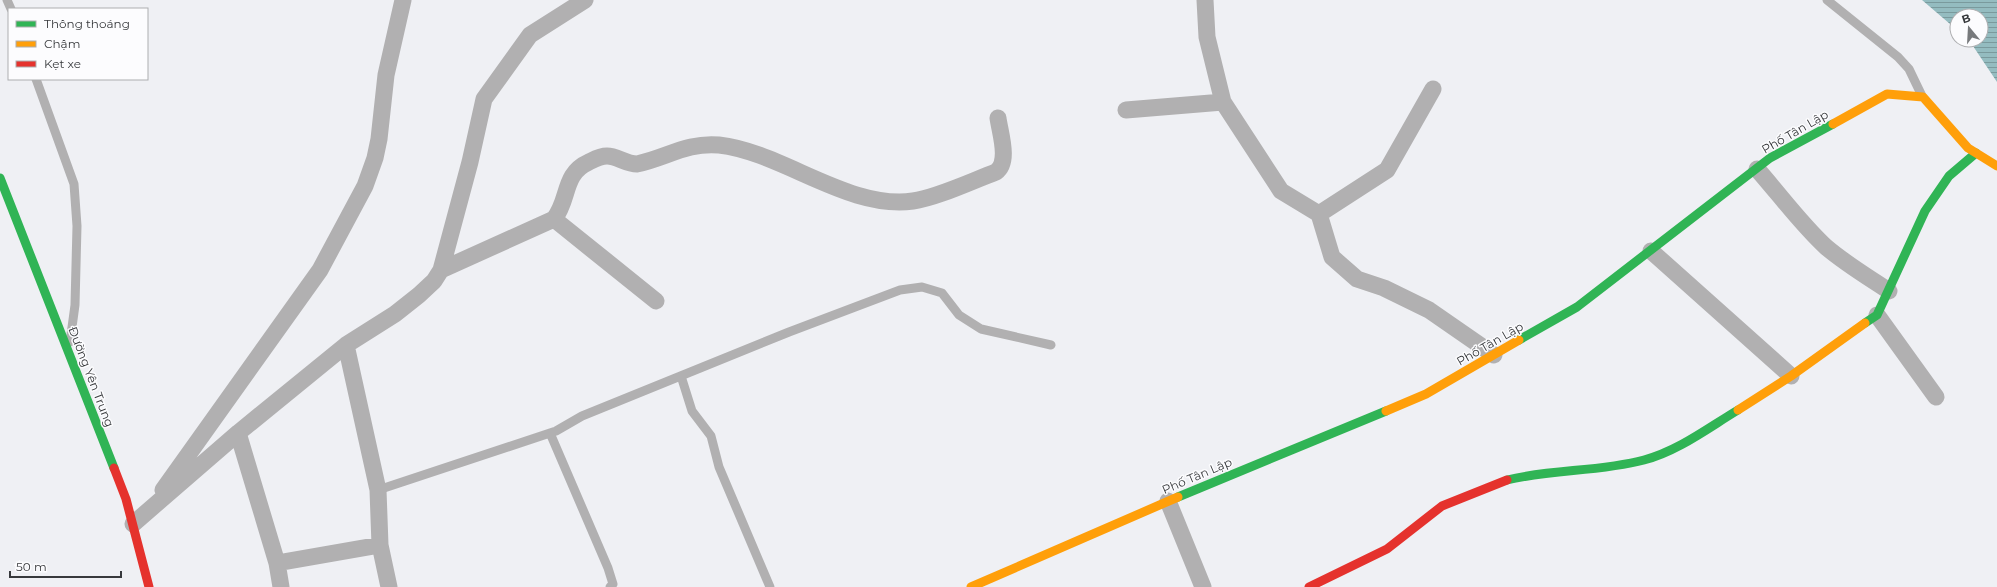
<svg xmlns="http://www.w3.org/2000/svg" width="1997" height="587" font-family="Montserrat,sans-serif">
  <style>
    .water { fill: url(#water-rules) }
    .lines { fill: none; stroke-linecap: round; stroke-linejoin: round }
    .lane { stroke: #b1b0b1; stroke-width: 9 }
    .street { stroke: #b1b0b1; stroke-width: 17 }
    .fast { stroke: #30b455; stroke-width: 9 }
    .slow { stroke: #ff9f0a; stroke-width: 9 }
    .jam { stroke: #e5322d; stroke-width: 9 }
    .labels { text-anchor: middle; stroke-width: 3; stroke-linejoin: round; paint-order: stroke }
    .street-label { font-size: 12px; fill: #37393c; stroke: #fcfcfe }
  </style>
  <defs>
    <pattern id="water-rules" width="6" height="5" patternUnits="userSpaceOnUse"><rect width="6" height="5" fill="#94bcc0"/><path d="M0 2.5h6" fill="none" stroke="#7a9a9d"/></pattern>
  </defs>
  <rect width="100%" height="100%" fill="#eff0f4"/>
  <path class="water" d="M 1922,0 L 1997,0 L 1997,82 L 1969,40 L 1981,40 L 1981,16 L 1957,16 L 1957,30 Z"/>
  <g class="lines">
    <path class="lane" d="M 7,0 L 11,9
      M 1827,0 L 1898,57 L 1909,69 L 1922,96
      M 36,79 L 74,184 L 77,226 L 75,305 L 70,342
      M 681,376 L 692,411 L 711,436 L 719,467 L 770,587
      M 550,433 L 608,568 L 613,584 L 610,587
      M 378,490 L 556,431 L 582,416 L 789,332 L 900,290 L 922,287 L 942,293 L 959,315 L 981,329 L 1051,345"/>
    <path class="street" d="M 1205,0 L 1207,37 L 1223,102 L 1281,191 L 1319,214 L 1332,257 L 1357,279 L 1384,288 L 1429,310 L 1494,355
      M 1126,110 L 1223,102
      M 1757,169 C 1780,195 1801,224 1826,247 C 1846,264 1868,277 1889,291
      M 1319,214 L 1387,170 L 1433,89
      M 554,219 L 656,301
      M 1651,251 L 1791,376
      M 441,270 L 554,219 C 570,199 562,174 589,162 C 595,159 600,156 607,156 C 617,156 626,164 637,164 C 666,158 687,142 719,145 C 782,152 848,210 913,201 C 936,198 972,181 996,172 C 1010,162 1000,133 998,118
      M 1877,315 L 1936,397
      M 346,345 L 378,490 L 380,545 L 389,587
      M 238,433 L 277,563 L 281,587
      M 163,490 L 320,270 L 365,186 L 375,158 L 379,139 L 386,75 L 403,0
      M 1168,501 L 1203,587
      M 133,524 L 238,433 L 346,345 L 395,314 L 419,295 L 434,281 L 441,270 L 470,162 L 484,99 L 530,35 L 585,0
      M 277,563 L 380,545"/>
    <path class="fast" d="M 0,178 L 114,468
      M 1865,323 L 1877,315 L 1925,211 L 1949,176 L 1976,153
      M 1519,340 L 1577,307 L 1770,158 L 1833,124
      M 1507,480 C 1552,469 1599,472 1644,460 C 1678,451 1708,428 1738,410
      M 1178,497 L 1386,411"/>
    <path class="slow" d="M 1833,124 L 1887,94 L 1923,97 L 1968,148 L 1997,166
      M 1738,410 L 1791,376 L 1865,323
      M 1386,411 L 1426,394 L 1519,340
      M 971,587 L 1178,497"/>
    <path class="jam" d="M 114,468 L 126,499 L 149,587
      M 1309,587 L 1387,549 L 1442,506 L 1507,480"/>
  </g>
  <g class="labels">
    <g class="street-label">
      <text transform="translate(1795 132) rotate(-30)" y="4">Phố Tân Lập</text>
      <text transform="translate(1490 344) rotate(-30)" y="4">Phố Tân Lập</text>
      <text transform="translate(91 377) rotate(69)" y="4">Đường Yên Trung</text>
      <text transform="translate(1197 476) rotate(-23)" y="4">Phố Tân Lập</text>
    </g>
  </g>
  <rect x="8" y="8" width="140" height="72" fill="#fcfcfe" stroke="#adaeb0"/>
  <rect x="16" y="21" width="20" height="6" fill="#30b455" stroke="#adaeb0"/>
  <text x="44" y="28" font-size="12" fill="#37393c">Thông thoáng</text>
  <rect x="16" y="41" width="20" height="6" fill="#ff9f0a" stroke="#adaeb0"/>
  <text x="44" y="48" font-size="12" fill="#37393c">Chậm</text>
  <rect x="16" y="61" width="20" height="6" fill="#e5322d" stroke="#adaeb0"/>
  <text x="44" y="68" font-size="12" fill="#37393c">Kẹt xe</text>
  <g transform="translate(1969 28) rotate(342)"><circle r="19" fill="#fcfcfe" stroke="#adaeb0"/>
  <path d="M0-3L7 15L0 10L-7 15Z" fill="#77797c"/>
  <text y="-6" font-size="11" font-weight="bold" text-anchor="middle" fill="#37393c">B</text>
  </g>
  <path d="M10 571v6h111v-6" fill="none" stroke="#37393c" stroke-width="2"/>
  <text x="16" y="571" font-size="12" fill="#37393c" stroke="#fcfcfe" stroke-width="3" paint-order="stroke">50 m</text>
</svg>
